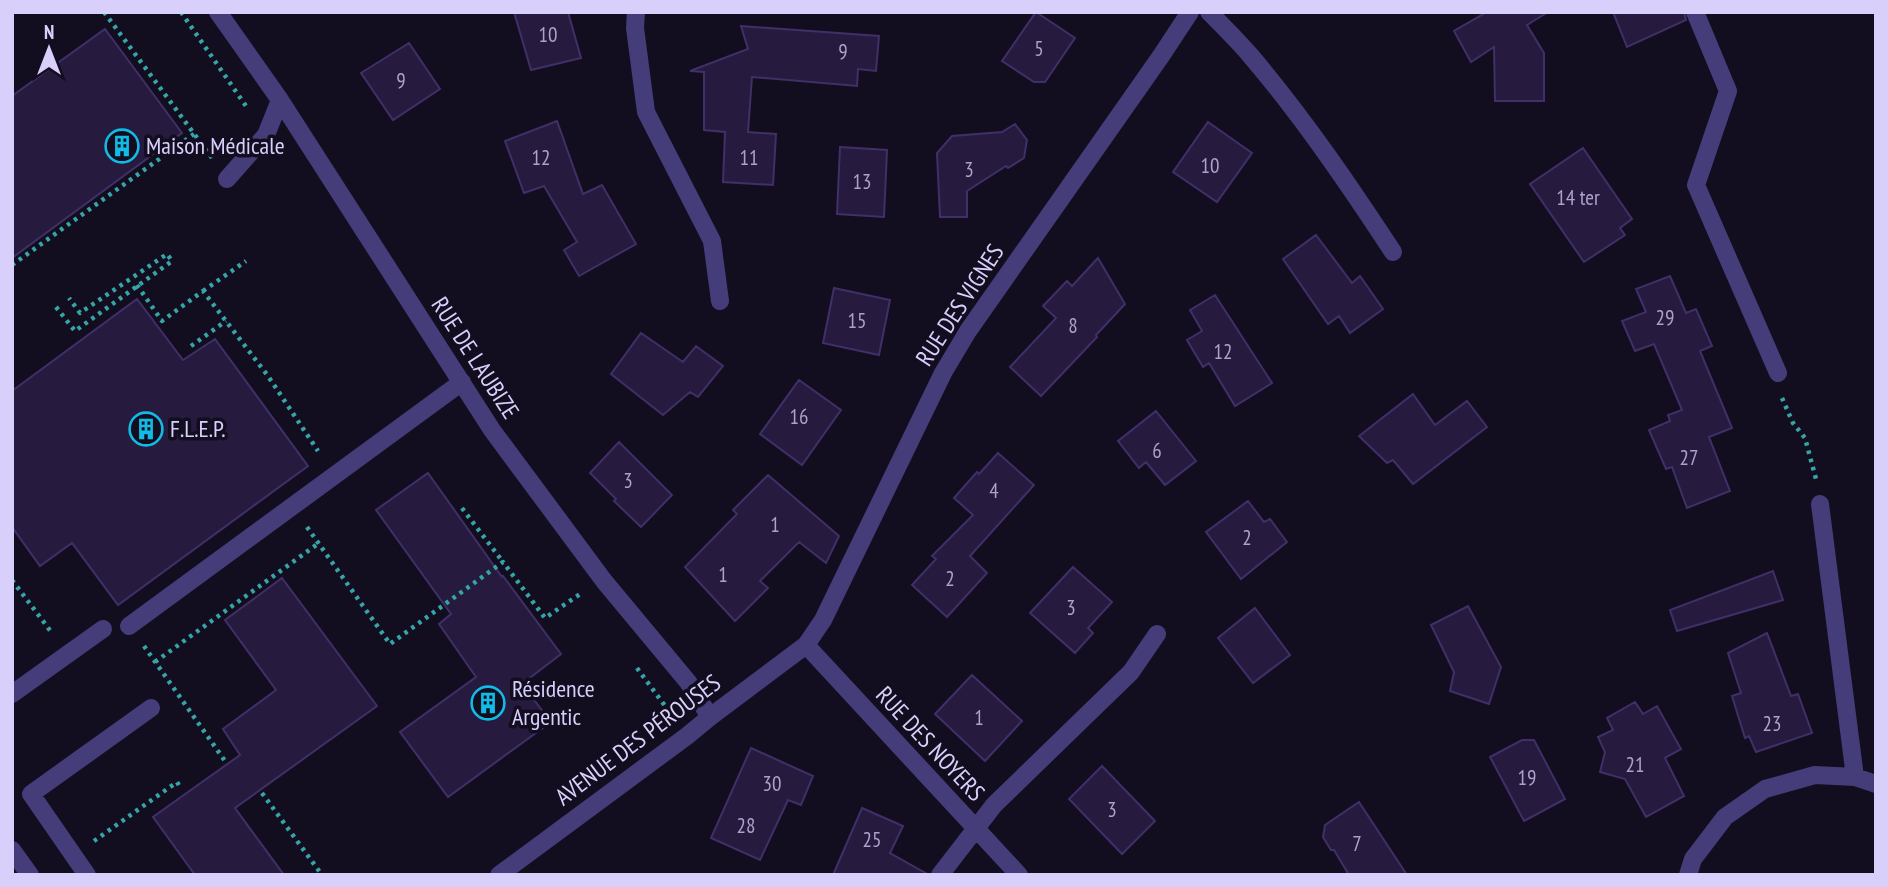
<svg xmlns="http://www.w3.org/2000/svg" width="1888" height="887" font-family="'PT Sans Narrow',sans-serif">
  <style>
    .building { fill: #261b3e; stroke: #402f68; stroke-width: 2 }
    .lines { fill: none; stroke-linecap: round; stroke-linejoin: round }
    .path { stroke: #37a4a8; stroke-width: 4.5; stroke-dasharray: 3.5 5; stroke-linecap: butt }
    .minor { stroke: #453c7a; stroke-width: 18 }
    .labels { text-anchor: middle; stroke-width: 7; stroke-linejoin: round; paint-order: stroke }
    .number-label { font-size: 21px; fill: #aca2cc }
    .poi-label { font-size: 24px; fill: #d9cffb; stroke: #120e1f; text-anchor: start }
    .street-label { font-size: 24px; fill: #d9cffb; stroke: #120e1f }
  </style>
  <rect width="100%" height="100%" fill="#120e1f"/>
  <path class="building" d="M 514,12 L 568,12 L 581,58 L 531,70 Z
    M 1036,12 L 1075,38 L 1045,82 L 1034,82 L 1002,61 Z
    M 1487,12 L 1548,12 L 1527,25 L 1544,53 L 1544,101 L 1495,101 L 1494,47 L 1471,62 L 1454,31 Z
    M 1613,12 L 1684,12 L 1686,20 L 1627,47 Z
    M 741,26 L 879,36 L 876,71 L 858,69 L 857,86 L 752,77 L 748,132 L 776,134 L 773,185 L 723,182 L 725,132 L 704,130 L 704,72 L 690,71 L 748,49 Z
    M 105,29 L 182,133 L 12,258 L 12,96 Z
    M 409,43 L 440,89 L 393,120 L 361,73 Z
    M 557,121 L 583,194 L 602,185 L 636,244 L 579,276 L 564,250 L 577,242 L 544,186 L 524,193 L 505,141 Z
    M 1208,122 L 1252,153 L 1217,202 L 1173,172 Z
    M 1015,124 L 1027,140 L 1024,158 L 1008,168 L 1006,166 L 967,191 L 967,217 L 940,217 L 937,153 L 952,136 L 1002,132 Z
    M 840,147 L 887,150 L 884,217 L 837,214 Z
    M 1583,148 L 1632,219 L 1620,228 L 1625,235 L 1584,262 L 1530,184 Z
    M 1316,235 L 1352,283 L 1360,276 L 1383,309 L 1350,333 L 1339,316 L 1328,324 L 1283,259 Z
    M 1098,258 L 1125,304 L 1096,335 L 1097,337 L 1041,396 L 1010,367 L 1056,318 L 1043,306 L 1067,281 L 1072,286 Z
    M 1670,276 L 1686,313 L 1696,309 L 1712,346 L 1700,351 L 1732,428 L 1709,437 L 1730,491 L 1687,508 L 1672,467 L 1666,469 L 1649,430 L 1670,421 L 1668,415 L 1682,410 L 1654,344 L 1635,351 L 1622,321 L 1646,312 L 1636,289 Z
    M 834,288 L 890,300 L 879,355 L 823,343 Z
    M 1215,295 L 1272,383 L 1235,406 L 1209,363 L 1203,367 L 1187,340 L 1202,331 L 1190,310 Z
    M 137,299 L 183,360 L 215,339 L 308,466 L 118,605 L 72,543 L 40,566 L 12,527 L 12,391 Z
    M 641,333 L 683,362 L 696,346 L 723,366 L 698,397 L 690,392 L 663,415 L 611,374 Z
    M 799,380 L 841,410 L 802,465 L 760,434 Z
    M 1413,394 L 1435,425 L 1467,401 L 1487,427 L 1413,484 L 1393,460 L 1387,463 L 1359,436 Z
    M 1156,411 L 1196,461 L 1165,485 L 1146,462 L 1139,468 L 1118,441 Z
    M 619,442 L 672,495 L 641,527 L 614,501 L 616,499 L 590,473 Z
    M 998,453 L 1034,485 L 970,556 L 987,573 L 947,617 L 912,585 L 936,559 L 932,556 L 973,515 L 954,498 L 977,472 L 979,474 Z
    M 428,473 L 502,577 L 503,576 L 561,654 L 522,684 L 551,722 L 448,797 L 400,732 L 476,677 L 439,624 L 451,614 L 376,510 Z
    M 768,475 L 839,536 L 826,563 L 799,542 L 760,581 L 768,588 L 735,621 L 685,567 L 737,514 L 733,510 Z
    M 1248,501 L 1264,522 L 1270,519 L 1287,542 L 1241,579 L 1206,532 Z
    M 1073,567 L 1112,602 L 1088,628 L 1093,633 L 1075,653 L 1030,613 Z
    M 1773,571 L 1783,600 L 1677,631 L 1670,610 Z
    M 282,578 L 377,706 L 235,808 L 284,875 L 195,875 L 153,817 L 240,755 L 223,729 L 276,690 L 225,620 Z
    M 1468,606 L 1501,667 L 1489,704 L 1450,691 L 1454,672 L 1431,625 Z
    M 1255,608 L 1290,655 L 1253,683 L 1218,638 Z
    M 1767,633 L 1791,696 L 1798,694 L 1812,733 L 1756,752 L 1749,736 L 1745,738 L 1732,696 L 1741,693 L 1728,653 Z
    M 972,675 L 1022,721 L 985,761 L 935,714 Z
    M 1635,702 L 1643,714 L 1657,706 L 1681,749 L 1665,758 L 1684,796 L 1646,817 L 1625,779 L 1600,772 L 1605,752 L 1598,737 L 1613,730 L 1607,718 Z
    M 1522,740 L 1534,740 L 1565,799 L 1524,821 L 1490,757 Z
    M 751,748 L 813,776 L 801,805 L 788,800 L 760,860 L 711,838 Z
    M 1102,766 L 1155,821 L 1122,854 L 1069,799 Z
    M 1359,802 L 1407,875 L 1349,875 L 1334,850 L 1331,850 L 1323,837 L 1325,825 Z
    M 862,808 L 903,826 L 890,853 L 929,875 L 833,875 Z"/>
  <g class="lines">
    <path class="path" d="M 104,12 L 212,158
      M 181,12 L 248,109
      M 12,265 L 194,134
      M 137,285 L 162,321 L 203,291 L 268,376 L 318,451
      M 203,291 L 246,261
      M 56,307 L 75,331 L 172,261 L 167,254 L 80,313 L 69,298
      M 191,346 L 226,321
      M 1782,398 L 1793,423 L 1805,438 L 1816,479
      M 462,508 L 503,562
      M 307,527 L 390,644 L 503,562 L 545,618 L 580,594
      M 12,580 L 52,633
      M 144,646 L 225,761
      M 155,662 L 319,543
      M 637,668 L 671,714
      M 262,793 L 322,875
      M 94,841 L 177,782 L 181,789"/>
    <path class="minor" d="M 218,12 L 280,100 L 492,430 L 604,581 L 688,682 L 710,717
      M 636,12 L 635,28 L 646,112 L 712,241 L 720,301
      M 1209,12 C 1223,26 1237,40 1250,55 C 1302,116 1349,185 1393,252
      M 1695,12 L 1728,91 L 1696,185 L 1778,373
      M 227,179 L 266,135 L 280,100
      M 1820,504 L 1855,777
      M 129,626 L 462,382
      M 806,645 L 1019,875
      M 12,694 L 103,629
      M 12,850 L 30,875
      M 87,875 L 31,794 L 151,708
      M 499,875 L 687,736 L 710,717 L 806,645 L 823,620 L 943,373 L 968,331 L 1161,56 L 1190,12
      M 940,875 L 994,805 L 1131,672 L 1157,634
      M 1688,875 L 1693,859 L 1725,817 L 1765,789 L 1815,775 L 1855,777 L 1876,784"/>
  </g>
  <defs>
    <symbol id="building-ring" viewBox="-11 -11 22 22"><circle r="9.5" fill="#120e1f" stroke="#11bbe5" stroke-width="1.5"/><path d="M-4-6H4V6H1V3H-1V6H-4ZM-2.5-4.3h1.7v1.8h-1.7ZM.8-4.3h1.7v1.8H.8ZM-2.5-1h1.7V.8h-1.7ZM.8-1h1.7V.8H.8Z" fill="#11bbe5"/></symbol>
  </defs>
  <g fill-rule="evenodd">
    <use href="#building-ring" x="103" y="127" width="38" height="38"/>
    <use href="#building-ring" x="127" y="410" width="38" height="38"/>
    <use href="#building-ring" x="469" y="684" width="38" height="38"/>
  </g>
  <g class="labels">
    <g class="number-label">
      <text x="548" y="42">10</text>
      <text x="1039" y="56">5</text>
      <text x="843" y="59">9</text>
      <text x="401" y="88">9</text>
      <text x="541" y="165">12</text>
      <text x="749" y="165">11</text>
      <text x="1210" y="173">10</text>
      <text x="969" y="177">3</text>
      <text x="862" y="189">13</text>
      <text x="1578" y="205">14 ter</text>
      <text x="1665" y="325">29</text>
      <text x="857" y="328">15</text>
      <text x="1073" y="333">8</text>
      <text x="1223" y="359">12</text>
      <text x="799" y="424">16</text>
      <text x="1157" y="458">6</text>
      <text x="1689" y="465">27</text>
      <text x="628" y="488">3</text>
      <text x="994" y="498">4</text>
      <text x="775" y="532">1</text>
      <text x="1247" y="545">2</text>
      <text x="723" y="582">1</text>
      <text x="950" y="586">2</text>
      <text x="1071" y="615">3</text>
      <text x="979" y="725">1</text>
      <text x="1772" y="731">23</text>
      <text x="1635" y="772">21</text>
      <text x="1527" y="785">19</text>
      <text x="772" y="791">30</text>
      <text x="1112" y="817">3</text>
      <text x="746" y="833">28</text>
      <text x="872" y="847">25</text>
      <text x="1357" y="851">7</text>
    </g>
    <g class="poi-label">
      <text x="146" y="154">Maison Médicale</text>
      <text x="170" y="437">F.L.E.P.</text>
      <text x="512" y="697">Résidence<tspan x="512" dy="28">Argentic</tspan></text>
    </g>
    <g class="street-label">
      <text transform="translate(960 305) rotate(-57)" y="8">RUE DES VIGNES</text>
      <text transform="translate(475 358) rotate(57)" y="8">RUE DE LAUBIZE</text>
      <text transform="translate(638 740) rotate(-37)" y="8">AVENUE DES PÉROUSES</text>
      <text transform="translate(930 744) rotate(47)" y="8">RUE DES NOYERS</text>
    </g>
  </g>
  <rect width="1888" height="887" fill="none" stroke="#d9cffb" stroke-width="28"/>
  <g transform="translate(49 49)" stroke="#120e1f" stroke-width="5" paint-order="stroke">
  <path d="M0-5L12 26L0 18L-12 26Z" fill="#d9cffb"/>
  <text y="-10" font-size="19" font-weight="bold" text-anchor="middle" fill="#d9cffb">N</text>
  </g>
</svg>
